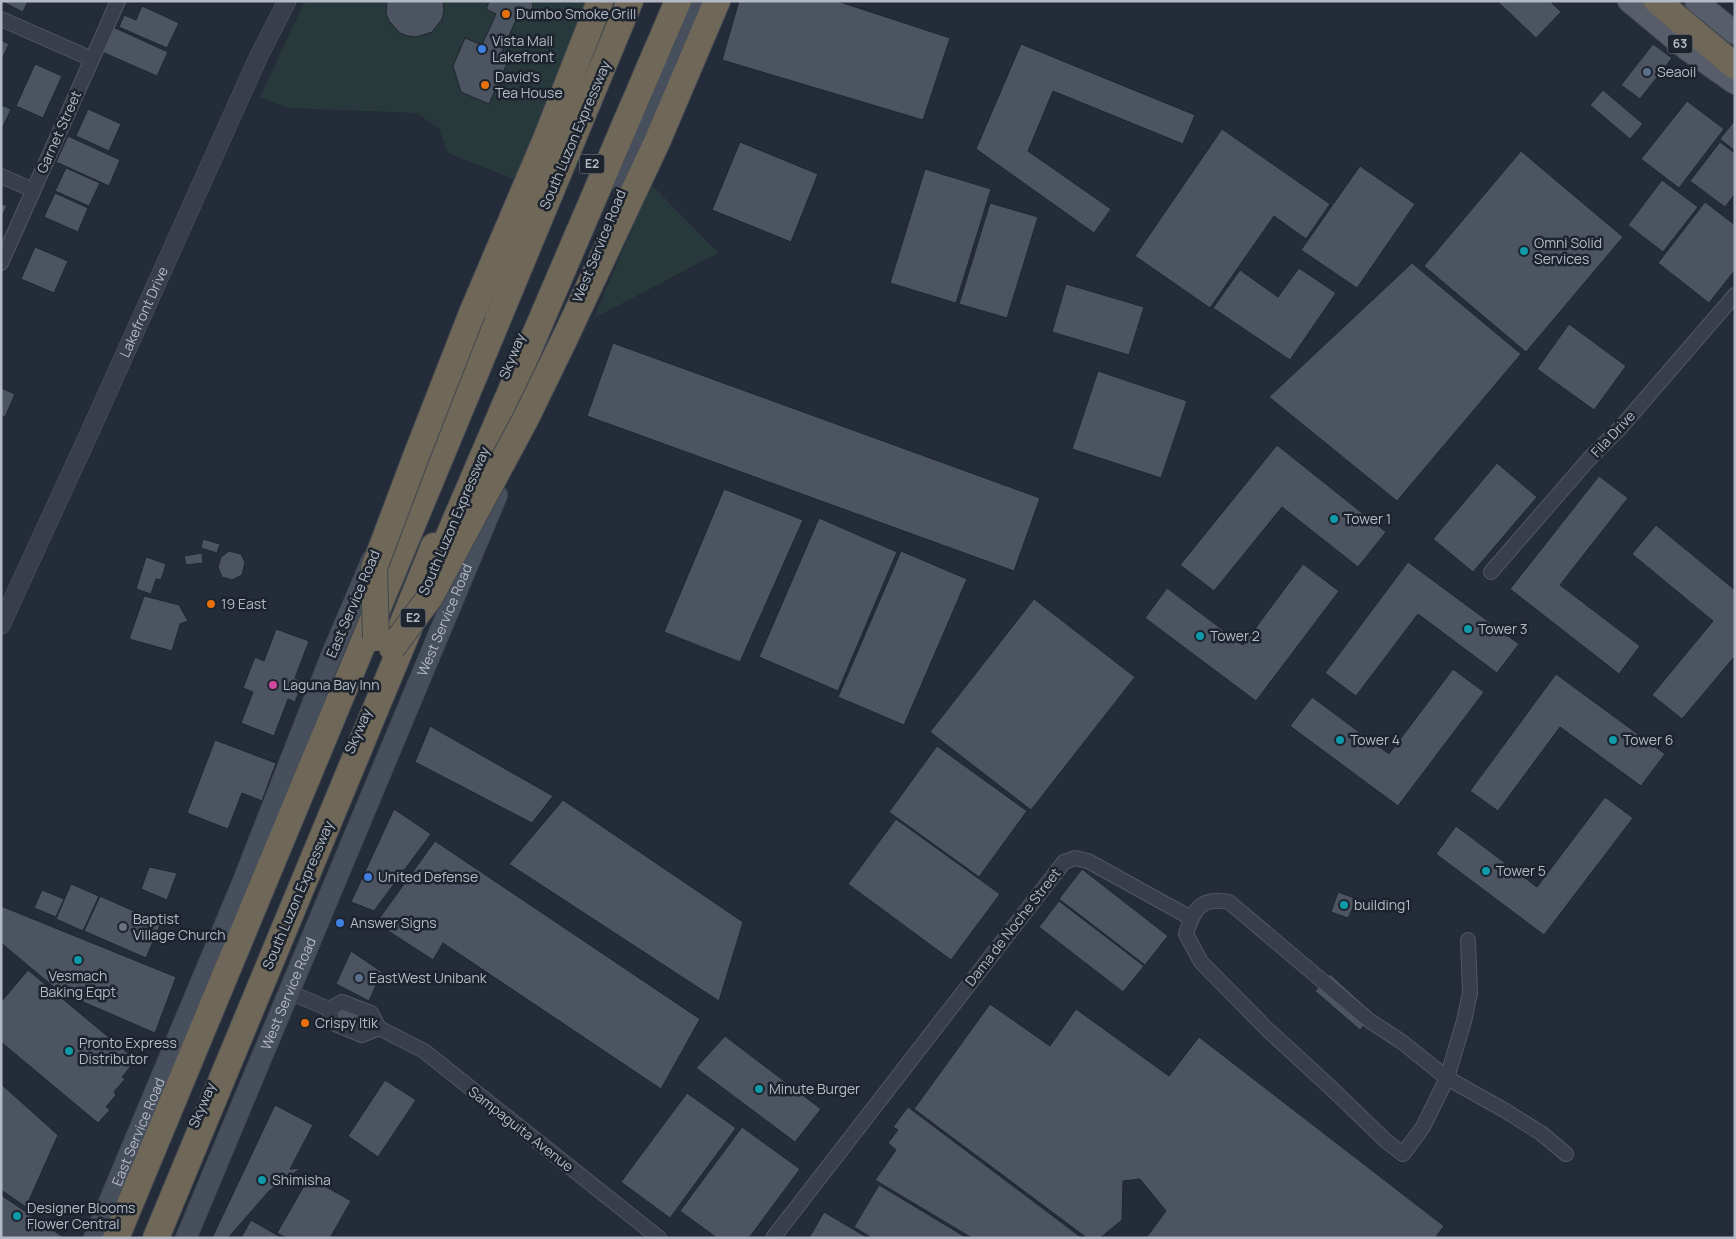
<svg xmlns="http://www.w3.org/2000/svg" width="1736" height="1239" font-family="Manrope,sans-serif">
  <style>
    .green { fill: #28393b }
    .building { fill: #4c5462; stroke: #202630 }
    .lines { fill: none; stroke-linecap: round; stroke-linejoin: round }
    .minor-casing { stroke: #515761; stroke-width: 16 }
    .tertiary-casing { stroke: #515761; stroke-width: 19 }
    .secondary-casing { stroke: #424852; stroke-width: 22 }
    .primary-casing { stroke: #424852; stroke-width: 24 }
    .motorway-casing { stroke: #414751; stroke-width: 28 }
    .minor { stroke: #393f4a; stroke-width: 14 }
    .tertiary { stroke: #393f4a; stroke-width: 18 }
    .secondary { stroke: #474e5c; stroke-width: 20 }
    .primary { stroke: #575e69; stroke-width: 22 }
    .motorway { stroke: #6f6757; stroke-width: 26 }
    .motorway-bridge-casing { stroke: #414751; stroke-width: 28; stroke-linecap: butt }
    .motorway-bridge { stroke: #6f6757; stroke-width: 26 }
    .food-dot { fill: #e8710a; stroke: #1e242e; stroke-width: 2 }
    .shop-dot { fill: #3f7fe0; stroke: #1e242e; stroke-width: 2 }
    .service-dot { fill: #5c6f8a; stroke: #1e242e; stroke-width: 2 }
    .culture-dot { fill: #0f9aa8; stroke: #1e242e; stroke-width: 2 }
    .hotel-dot { fill: #d1479c; stroke: #1e242e; stroke-width: 2 }
    .worship-dot { fill: #6b7280; stroke: #1e242e; stroke-width: 2 }
    .labels { text-anchor: middle; stroke-width: 5; stroke-linejoin: round; paint-order: stroke }
    .shield { fill: #1e242e; stroke: #878d98; stroke-width: 1 }
    .shield-label { font-size: 12px; font-weight: bold; fill: #b4bac5 }
    .poi-label { font-size: 14px; fill: #b4bac5; stroke: #1e242e; text-anchor: start }
    .street-label { font-size: 14px; fill: #b4bac5; stroke: #1e242e }
  </style>
  <rect width="100%" height="100%" fill="#252c39"/>
  <path class="green" d="M 305,1 L 593,1 L 516,180 L 448,153 L 439,129 L 417,113 L 289,108 L 260,97 Z
    M 651,184 L 718,253 L 594,318 Z"/>
  <path class="building" d="M 1,1 L 28,1 L 23,12 Z
    M 387,1 L 443,1 L 444,11 L 442,19 L 432,32 L 416,37 L 408,36 L 400,33 L 389,21 L 386,13 Z
    M 488,1 L 532,1 L 533,5 L 530,17 L 525,20 L 515,22 L 501,54 L 510,57 L 489,104 L 461,92 L 453,66 L 465,38 L 482,45 L 496,14 L 486,9 L 489,2 Z
    M 739,1 L 837,1 L 950,38 L 923,120 L 722,60 Z
    M 1497,1 L 1550,1 L 1561,12 L 1536,38 Z
    M 142,6 L 179,23 L 167,48 L 119,27 L 124,15 L 136,20 Z
    M 113,27 L 168,52 L 157,76 L 102,52 Z
    M 1,40 L 9,44 L 1,61 Z
    M 1021,44 L 1195,115 L 1183,144 L 1053,91 L 1028,151 L 1111,209 L 1094,233 L 976,149 Z
    M 1653,44 L 1672,58 L 1640,99 L 1621,85 Z
    M 35,64 L 62,76 L 43,118 L 16,106 Z
    M 1603,90 L 1643,124 L 1630,139 L 1590,105 Z
    M 1687,101 L 1724,129 L 1679,188 L 1641,159 Z
    M 1,105 L 11,109 L 1,131 Z
    M 88,109 L 121,124 L 109,151 L 76,136 Z
    M 1735,120 L 1735,151 L 1720,139 Z
    M 1222,129 L 1330,204 L 1306,239 L 1274,216 L 1210,308 L 1135,256 Z
    M 68,136 L 120,160 L 109,186 L 56,162 Z
    M 740,142 L 818,174 L 791,242 L 712,210 Z
    M 1720,142 L 1735,153 L 1735,194 L 1725,207 L 1690,181 Z
    M 1521,151 L 1623,237 L 1526,352 L 1424,266 Z
    M 1360,166 L 1415,204 L 1357,288 L 1301,250 Z
    M 66,168 L 100,183 L 89,206 L 55,191 Z
    M 925,169 L 991,189 L 956,303 L 890,283 Z
    M 1662,180 L 1698,207 L 1663,252 L 1628,225 Z
    M 55,193 L 88,208 L 78,232 L 44,217 Z
    M 1705,202 L 1735,225 L 1735,270 L 1709,303 L 1658,263 Z
    M 1,203 L 7,206 L 1,218 Z
    M 990,203 L 1038,217 L 1007,318 L 959,304 Z
    M 35,247 L 68,261 L 54,293 L 21,279 Z
    M 1412,263 L 1521,354 L 1397,501 L 1269,397 Z
    M 1299,268 L 1336,293 L 1290,360 L 1213,308 L 1240,270 L 1278,297 Z
    M 1066,284 L 1144,307 L 1129,355 L 1052,332 Z
    M 1569,324 L 1626,366 L 1594,410 L 1537,369 Z
    M 613,343 L 1040,498 L 1014,571 L 587,416 Z
    M 1098,371 L 1187,401 L 1161,478 L 1072,449 Z
    M 1,388 L 15,394 L 5,417 L 1,415 Z
    M 1277,445 L 1386,532 L 1358,567 L 1282,507 L 1214,591 L 1180,565 Z
    M 1497,463 L 1537,497 L 1473,572 L 1433,539 Z
    M 1599,476 L 1628,498 L 1560,585 L 1640,646 L 1619,674 L 1510,589 Z
    M 724,489 L 803,520 L 740,662 L 664,632 Z
    M 819,518 L 897,552 L 838,691 L 759,657 Z
    M 1656,525 L 1735,590 L 1735,656 L 1682,719 L 1652,695 L 1713,621 L 1632,554 Z
    M 203,539 L 220,544 L 217,553 L 201,548 Z
    M 229,551 L 241,554 L 245,562 L 242,575 L 232,580 L 222,577 L 218,567 L 221,557 Z
    M 901,551 L 967,579 L 904,725 L 838,697 Z
    M 202,553 L 203,563 L 186,565 L 184,556 Z
    M 146,557 L 166,564 L 161,580 L 156,579 L 151,594 L 136,589 Z
    M 1408,562 L 1519,644 L 1497,673 L 1418,614 L 1356,696 L 1325,673 Z
    M 1303,564 L 1339,591 L 1256,701 L 1145,618 L 1167,588 L 1243,645 Z
    M 144,596 L 179,605 L 188,621 L 180,624 L 172,651 L 129,639 Z
    M 1034,599 L 1135,677 L 1031,810 L 930,732 Z
    M 276,629 L 309,641 L 295,678 L 303,682 L 295,702 L 288,699 L 274,736 L 241,723 L 253,692 L 243,688 L 255,657 L 264,661 Z
    M 1453,669 L 1484,692 L 1398,806 L 1290,726 L 1312,697 L 1389,754 Z
    M 1556,674 L 1665,754 L 1641,786 L 1560,727 L 1498,811 L 1470,791 Z
    M 430,726 L 553,796 L 532,823 L 415,762 Z
    M 215,740 L 276,763 L 262,801 L 242,793 L 228,829 L 187,813 Z
    M 937,746 L 1027,811 L 979,877 L 889,812 Z
    M 1605,797 L 1633,818 L 1544,935 L 1436,854 L 1456,826 L 1537,887 Z
    M 563,800 L 743,922 L 719,1001 L 509,864 Z
    M 394,809 L 431,834 L 374,911 L 351,902 Z
    M 896,819 L 1000,894 L 951,960 L 848,884 Z
    M 435,841 L 700,1019 L 661,1089 L 443,943 L 433,960 L 376,923 Z
    M 149,867 L 177,873 L 167,900 L 141,889 Z
    M 1082,869 L 1168,936 L 1145,965 L 1059,899 Z
    M 71,884 L 99,896 L 83,931 L 56,919 Z
    M 42,890 L 64,899 L 56,917 L 34,908 Z
    M 1338,892 L 1357,899 L 1348,918 L 1331,912 Z
    M 100,896 L 161,923 L 146,958 L 84,931 Z
    M 1059,901 L 1144,966 L 1123,992 L 1039,927 Z
    M 1,906 L 176,977 L 155,1033 L 60,992 L 1,943 Z
    M 351,951 L 382,972 L 369,1001 L 336,984 Z
    M 28,970 L 136,1060 L 122,1077 L 125,1079 L 114,1092 L 116,1095 L 106,1107 L 110,1110 L 98,1123 L 1,1042 L 1,1002 Z
    M 1330,974 L 1374,1014 L 1360,1030 L 1315,991 Z
    M 990,1004 L 1050,1046 L 1076,1009 L 1169,1076 L 1199,1037 L 1444,1226 L 1435,1238 L 1146,1238 L 1166,1211 L 1140,1179 L 1123,1181 L 1122,1220 L 1100,1238 L 1087,1238 L 914,1109 Z
    M 339,1009 L 365,1018 L 363,1026 L 337,1018 Z
    M 725,1036 L 821,1109 L 795,1142 L 696,1068 Z
    M 385,1080 L 416,1100 L 378,1157 L 348,1136 Z
    M 1,1084 L 58,1135 L 26,1207 L 1,1190 Z
    M 687,1093 L 736,1128 L 670,1218 L 621,1182 Z
    M 275,1105 L 313,1125 L 290,1169 L 301,1168 L 269,1191 L 228,1238 L 212,1238 Z
    M 908,1107 L 1082,1238 L 972,1238 L 875,1180 L 896,1150 L 888,1143 L 898,1130 L 893,1127 Z
    M 742,1127 L 800,1169 L 749,1238 L 717,1238 L 680,1211 Z
    M 309,1177 L 351,1201 L 330,1238 L 287,1238 L 277,1233 Z
    M 879,1185 L 967,1238 L 872,1238 L 854,1227 Z
    M 1,1195 L 63,1237 L 63,1238 L 1,1238 Z
    M 824,1212 L 868,1238 L 809,1238 Z
    M 251,1220 L 282,1238 L 241,1238 Z"/>
  <g class="lines">
    <defs>
      <path id="minor" d="M 1,19 L 92,59
        M 1,176 L 33,190
        M 1,263 L 118,1
        M 1491,572 L 1589,459 L 1621,427 L 1735,295
        M 1468,940 L 1470,993 L 1464,1021 L 1447,1078 L 1423,1127 L 1403,1154 L 1386,1141 L 1329,1086 L 1268,1030 L 1201,962 L 1186,934 C 1193,910 1201,896 1229,902 L 1370,1021 L 1402,1042 L 1447,1078 L 1504,1110 L 1541,1133 L 1566,1154
        M 289,992 L 329,1009
        M 329,1009 L 342,1002 L 371,1013 L 379,1028 L 424,1051 L 659,1238
        M 329,1009 L 333,1023 L 362,1035 L 379,1028
        M 773,1238 L 1064,862 L 1075,858 L 1088,861 L 1191,918"/>
      <g id="tertiary">
        <path id="s1" d="M 1,625 L 93,425 L 258,58 L 287,1"/>
      </g>
      <g id="secondary">
        <path d="M 623,186 L 700,1"/>
        <path id="s2" d="M 94,1238 L 242,884 L 332,654 L 372,560"/>
        <path id="s3" d="M 186,1238 L 497,495"/>
      </g>
      <path id="primary" d="M 1629,1 L 1688,50 L 1735,83
        M 1696,1 L 1735,33"/>
      <path id="motorway" d="M 1657,1 L 1735,66
        M 472,313 L 546,139 L 600,1
        M 564,340 L 657,142 L 717,1
        M 435,568 L 678,1
        M 400,630 L 434,546
        M 116,1238 L 630,1
        M 156,1238 L 410,626"/>
    </defs>
    <use href="#minor" class="minor-casing"/>
    <use href="#tertiary" class="tertiary-casing"/>
    <use href="#secondary" class="secondary-casing"/>
    <use href="#primary" class="primary-casing"/>
    <use href="#motorway" class="motorway-casing"/>
    <use href="#minor" class="minor"/>
    <use href="#tertiary" class="tertiary"/>
    <use href="#secondary" class="secondary"/>
    <use href="#primary" class="primary"/>
    <use href="#motorway" class="motorway"/>
    <defs>
      <path id="motorway-bridge" d="M 376,638 L 374,568 L 415,459 L 472,313
        M 392,648 L 430,597 L 525,420 L 564,340"/>
    </defs>
    <use href="#motorway-bridge" class="motorway-bridge-casing"/>
    <use href="#motorway-bridge" class="motorway-bridge"/>
  </g>
  <g class="food-dot">
    <circle cx="506" cy="14" r="5"/>
    <circle cx="485" cy="85" r="5"/>
    <circle cx="211" cy="604" r="5"/>
    <circle cx="305" cy="1023" r="5"/>
  </g>
  <g class="shop-dot">
    <circle cx="482" cy="49" r="5"/>
    <circle cx="368" cy="877" r="5"/>
    <circle cx="340" cy="923" r="5"/>
  </g>
  <g class="service-dot">
    <circle cx="1647" cy="72" r="5"/>
    <circle cx="359" cy="978" r="5"/>
  </g>
  <g class="culture-dot">
    <circle cx="1524" cy="251" r="5"/>
    <circle cx="1334" cy="519" r="5"/>
    <circle cx="1468" cy="629" r="5"/>
    <circle cx="1200" cy="636" r="5"/>
    <circle cx="1340" cy="740" r="5"/>
    <circle cx="1613" cy="740" r="5"/>
    <circle cx="1486" cy="871" r="5"/>
    <circle cx="1344" cy="905" r="5"/>
    <circle cx="78" cy="960" r="5"/>
    <circle cx="69" cy="1051" r="5"/>
    <circle cx="759" cy="1089" r="5"/>
    <circle cx="262" cy="1180" r="5"/>
    <circle cx="17" cy="1216" r="5"/>
  </g>
  <circle class="hotel-dot" cx="273" cy="685" r="5"/>
  <circle class="worship-dot" cx="123" cy="927" r="5"/>
  <g class="labels">
    <g class="shield">
      <rect x="1667.5" y="34.5" width="25" height="19" rx="4"/>
      <rect x="579.5" y="154.5" width="25" height="19" rx="4"/>
      <rect x="400.5" y="608.5" width="25" height="19" rx="4"/>
    </g>
    <g class="shield-label">
      <text x="1680" y="48">63</text>
      <text x="592" y="168">E2</text>
      <text x="413" y="622">E2</text>
    </g>
    <g class="poi-label">
      <text x="516" y="19">Dumbo Smoke Grill</text>
      <text x="492" y="46">Vista Mall<tspan x="492" dy="16">Lakefront</tspan></text>
      <text x="1657" y="77">Seaoil</text>
      <text x="495" y="82">David's<tspan x="495" dy="16">Tea House</tspan></text>
      <text x="1534" y="248">Omni Solid<tspan x="1534" dy="16">Services</tspan></text>
      <text x="1344" y="524">Tower 1</text>
      <text x="221" y="609">19 East</text>
      <text x="1478" y="634">Tower 3</text>
      <text x="1210" y="641">Tower 2</text>
      <text x="283" y="690">Laguna Bay Inn</text>
      <text x="1350" y="745">Tower 4</text>
      <text x="1623" y="745">Tower 6</text>
      <text x="1496" y="876">Tower 5</text>
      <text x="378" y="882">United Defense</text>
      <text x="1354" y="910">building1</text>
      <text x="133" y="924">Baptist<tspan x="133" dy="16">Village Church</tspan></text>
      <text x="350" y="928">Answer Signs</text>
      <text x="78" y="981" text-anchor="middle">Vesmach<tspan x="78" dy="16">Baking Eqpt</tspan></text>
      <text x="369" y="983">EastWest Unibank</text>
      <text x="315" y="1028">Crispy Itik</text>
      <text x="79" y="1048">Pronto Express<tspan x="79" dy="16">Distributor</tspan></text>
      <text x="769" y="1094">Minute Burger</text>
      <text x="272" y="1185">Shimisha</text>
      <text x="27" y="1213">Designer Blooms<tspan x="27" dy="16">Flower Central</tspan></text>
    </g>
    <g class="street-label">
      <text transform="translate(59 132) rotate(-66)" y="5">Garnet Street</text>
      <text transform="translate(575 135) rotate(-67)" y="5">South Luzon Expressway</text>
      <text transform="translate(599 246) rotate(-68)" y="5">West Service Road</text>
      <text dy="5" stroke="none"><textPath href="#s1" startOffset="344">Lakefront Drive</textPath></text>
      <text transform="translate(512 356) rotate(-68)" y="5">Skyway</text>
      <text transform="translate(1613 434) rotate(-47)" y="5">Fila Drive</text>
      <text transform="translate(454 521) rotate(-67)" y="5">South Luzon Expressway</text>
      <text transform="translate(353 604) rotate(-67)" y="5">East Service Road</text>
      <text dy="5" stroke="none"><textPath href="#s3" startOffset="670">West Service Road</textPath></text>
      <text transform="translate(358 731) rotate(-67)" y="5">Skyway</text>
      <text transform="translate(298 895) rotate(-67)" y="5">South Luzon Expressway</text>
      <text transform="translate(1013 927) rotate(-52)" y="5">Dama de Noche Street</text>
      <text dy="5" stroke="none"><textPath href="#s3" startOffset="265">West Service Road</textPath></text>
      <text transform="translate(202 1105) rotate(-67)" y="5">Skyway</text>
      <text transform="translate(521 1129) rotate(38)" y="5">Sampaguita Avenue</text>
      <text dy="5" stroke="none"><textPath href="#s2" startOffset="115">East Service Road</textPath></text>
    </g>
  </g>
  <rect width="1736" height="1239" fill="none" stroke="#b4bac5" stroke-width="5"/>
</svg>
